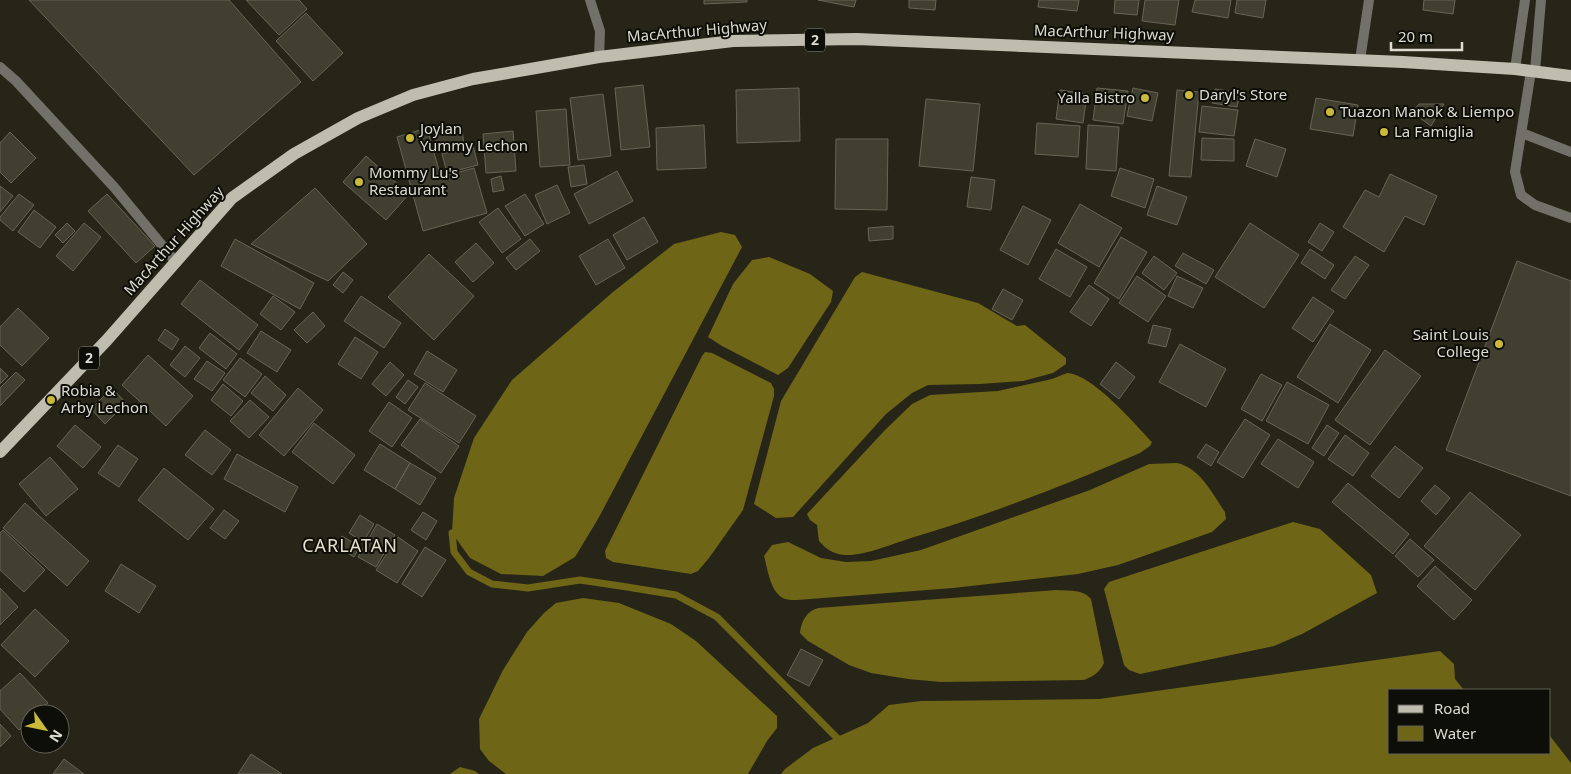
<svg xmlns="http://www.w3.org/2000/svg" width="1571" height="774" font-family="'Noto Sans',sans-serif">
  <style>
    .water { fill: #6f6516 }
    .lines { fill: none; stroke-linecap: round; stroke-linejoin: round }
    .stream { stroke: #6f6516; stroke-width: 7 }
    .building { fill: #413f30; stroke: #676555 }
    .lane { stroke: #717069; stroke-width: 10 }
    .street { stroke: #717069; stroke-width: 10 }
    .primary { stroke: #bfbdae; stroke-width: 12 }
    .poi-dot { fill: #cbba39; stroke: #0e0e08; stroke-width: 2 }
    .labels { text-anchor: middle; stroke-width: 4; stroke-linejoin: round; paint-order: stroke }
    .shield { fill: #0e0e08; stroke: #9f9e96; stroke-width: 1 }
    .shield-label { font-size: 14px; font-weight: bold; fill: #dddcd3 }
    .street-label { font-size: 15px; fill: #dddcd3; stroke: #0e0e08 }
    .poi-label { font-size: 15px; fill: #dddcd3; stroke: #0e0e08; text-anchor: start }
    .quarter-label { font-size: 18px; letter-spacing: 1px; fill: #e4e1cf; stroke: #0e0e08 }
  </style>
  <rect width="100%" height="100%" fill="#272517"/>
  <path class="water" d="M 721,232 L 735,235 L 742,247 L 598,519 L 575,557 L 543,576 L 501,574 L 470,558 L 452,533 L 454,498 L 474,438 L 512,380 L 613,292 L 674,244 Z
    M 769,257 L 810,274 L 833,291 L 831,302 L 788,368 L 778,375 L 722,346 L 708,337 L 733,284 L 752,260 Z
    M 862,272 L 978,303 L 1017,326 L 1025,325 L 1066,358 L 1066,364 L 1053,373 L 1023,381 L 980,384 L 928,385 L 912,393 L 886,414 L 793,517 L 776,518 L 754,504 L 781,401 L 855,277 Z
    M 705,352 L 712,353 L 771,383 L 774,389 L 774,396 L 743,510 L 709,558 L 698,571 L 691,574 L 613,562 L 606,558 L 605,551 L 702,356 Z
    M 1067,373 C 1092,374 1134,423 1152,442 L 1150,446 L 1140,453 C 1065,485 989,515 911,538 C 892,544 864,556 845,555 C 833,554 826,549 819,541 L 817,525 L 810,520 L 807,514 L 885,430 L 912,404 L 930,395 L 998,391 L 1052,379 Z
    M 1177,463 C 1200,468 1212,493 1225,512 L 1226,519 L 1212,532 L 1118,565 L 1078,574 L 953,588 L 797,600 C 794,600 788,600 785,599 C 770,593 768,570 764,556 L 772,545 L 788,542 L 821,558 L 846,562 L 871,561 L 921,550 L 1090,490 L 1149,464 Z
    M 1293,522 L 1320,529 L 1371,575 L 1377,593 L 1302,634 L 1274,646 L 1140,674 L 1129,670 L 1124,665 L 1104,589 L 1109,582 Z
    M 1057,590 C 1069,591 1083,589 1091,599 L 1104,663 C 1099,673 1094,676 1084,680 L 941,682 L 908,679 L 871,673 L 849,665 L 808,641 L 800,633 C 801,621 807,611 818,608 Z
    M 583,598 L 619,603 L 671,624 L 696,641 L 777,716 L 777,728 L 767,741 L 748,774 L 506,774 L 489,761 L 480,749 L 479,719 L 503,670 L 527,632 L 544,613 L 556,603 Z
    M 1440,651 L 1454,664 L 1455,679 L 1464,690 L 1390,690 L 1390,753 L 1550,753 L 1550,736 L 1571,763 L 1571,774 L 781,774 L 785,769 L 813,748 L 868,723 L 889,705 L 921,701 L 1099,699 Z
    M 460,767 L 475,771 L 479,774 L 450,774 Z"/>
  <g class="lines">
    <path class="stream" d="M 452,533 L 454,552 L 469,572 L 492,584 L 528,588 L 580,580 L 627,587 L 676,595 L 717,617 L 843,744"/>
  </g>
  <path class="building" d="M 29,0 L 229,0 L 301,82 L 194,175 Z
    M 246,0 L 299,0 L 307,9 L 279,35 Z
    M 704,0 L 747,0 L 747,2 L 704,4 Z
    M 818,0 L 856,0 L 854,7 Z
    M 909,0 L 936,0 L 935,10 L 909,8 Z
    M 1039,0 L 1079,0 L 1077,11 L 1038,7 Z
    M 1115,0 L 1139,0 L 1137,15 L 1114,13 Z
    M 1145,0 L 1179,0 L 1175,25 L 1142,21 Z
    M 1195,0 L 1231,0 L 1228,18 L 1192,12 Z
    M 1237,0 L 1266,0 L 1263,18 L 1235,13 Z
    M 1424,0 L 1455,0 L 1453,14 L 1423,10 Z
    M 306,13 L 343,53 L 313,81 L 276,41 Z
    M 643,85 L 650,147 L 621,150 L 615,88 Z
    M 799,88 L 800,141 L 737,143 L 736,90 Z
    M 1097,88 L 1128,91 L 1123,124 L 1093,120 Z
    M 1133,88 L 1158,93 L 1152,121 L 1127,116 Z
    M 1215,89 L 1240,93 L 1237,107 L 1212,103 Z
    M 1060,90 L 1087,94 L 1083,123 L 1056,119 Z
    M 1177,90 L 1199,92 L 1191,177 L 1169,176 Z
    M 603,94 L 611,156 L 578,160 L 570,98 Z
    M 1316,98 L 1358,105 L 1353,136 L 1310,129 Z
    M 926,99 L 980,104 L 973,171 L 919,166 Z
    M 1419,104 L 1444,104 L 1431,126 L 1412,112 Z
    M 1202,106 L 1238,110 L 1234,136 L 1199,132 Z
    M 566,109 L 570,165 L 540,167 L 536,111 Z
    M 1037,123 L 1080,126 L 1078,157 L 1035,154 Z
    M 704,125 L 706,168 L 657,170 L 656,128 Z
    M 1088,125 L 1119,127 L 1116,171 L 1086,169 Z
    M 462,127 L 464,147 L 437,149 L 435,129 Z
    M 427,128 L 441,177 L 474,168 L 487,213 L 423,231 L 397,137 Z
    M 513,131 L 516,171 L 486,173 L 483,134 Z
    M 10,132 L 36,158 L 11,183 L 0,172 L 0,143 Z
    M 1202,138 L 1234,139 L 1234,161 L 1201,160 Z
    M 836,139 L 888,139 L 887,210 L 835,209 Z
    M 1255,139 L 1286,149 L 1277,177 L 1246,166 Z
    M 473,146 L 478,165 L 447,173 L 442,154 Z
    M 366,156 L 409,194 L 386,220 L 343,182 Z
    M 584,165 L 587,184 L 571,187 L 568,167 Z
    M 1120,168 L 1154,179 L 1145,208 L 1111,196 Z
    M 617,171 L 633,201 L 589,224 L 574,194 Z
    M 1390,174 L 1437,196 L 1424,225 L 1405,216 L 1384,252 L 1343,227 L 1365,190 L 1379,197 Z
    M 501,176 L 504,190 L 493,192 L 491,179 Z
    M 971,177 L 995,180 L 991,210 L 967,207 Z
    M 557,185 L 570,213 L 547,224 L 535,195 Z
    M 0,186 L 13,196 L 0,212 Z
    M 1157,186 L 1187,197 L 1177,225 L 1147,215 Z
    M 315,188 L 367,244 L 328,281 L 251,244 Z
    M 19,194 L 34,205 L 13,231 L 0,220 L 0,217 Z
    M 107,194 L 155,246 L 136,263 L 88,211 Z
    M 525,194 L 544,224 L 525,236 L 505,206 Z
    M 1080,204 L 1122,228 L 1099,267 L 1058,243 Z
    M 1023,206 L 1051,220 L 1028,265 L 1000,250 Z
    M 498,208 L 521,239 L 502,253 L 479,222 Z
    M 34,210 L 56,227 L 40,248 L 18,232 Z
    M 644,217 L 658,242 L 627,260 L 613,235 Z
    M 67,223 L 75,231 L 63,243 L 55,235 Z
    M 84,223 L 101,237 L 73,271 L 56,256 Z
    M 1250,223 L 1299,255 L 1264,308 L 1215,277 Z
    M 1320,223 L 1334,232 L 1322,251 L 1308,242 Z
    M 893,226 L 893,239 L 869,241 L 868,228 Z
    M 1121,237 L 1147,252 L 1119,299 L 1094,283 Z
    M 235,239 L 314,283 L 300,309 L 221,266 Z
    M 530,239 L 540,251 L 516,270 L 506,258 Z
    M 608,239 L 625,268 L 596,285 L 579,256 Z
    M 476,243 L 494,263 L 473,282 L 455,262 Z
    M 1056,249 L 1087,267 L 1070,297 L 1039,279 Z
    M 1310,249 L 1334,265 L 1325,279 L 1301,263 Z
    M 1183,253 L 1214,270 L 1206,284 L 1175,266 Z
    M 429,254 L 474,296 L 434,340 L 388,297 Z
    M 1154,256 L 1177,273 L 1164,290 L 1142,273 Z
    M 1355,256 L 1369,265 L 1345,299 L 1331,290 Z
    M 1517,261 L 1571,281 L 1571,496 L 1446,450 Z
    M 343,272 L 353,280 L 343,293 L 333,285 Z
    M 1137,276 L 1166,296 L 1148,322 L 1119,303 Z
    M 1177,276 L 1203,288 L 1193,308 L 1168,296 Z
    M 200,280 L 258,325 L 239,350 L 181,304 Z
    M 1089,285 L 1109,299 L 1091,326 L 1070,312 Z
    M 1003,289 L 1023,300 L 1012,320 L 992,309 Z
    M 273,296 L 295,312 L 281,330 L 260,314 Z
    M 361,296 L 401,323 L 384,348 L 344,321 Z
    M 1313,297 L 1334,311 L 1313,342 L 1292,328 Z
    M 18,308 L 49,338 L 22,366 L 0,345 L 0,327 Z
    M 313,312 L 325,326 L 307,343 L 294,330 Z
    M 1330,324 L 1371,350 L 1338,403 L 1297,377 Z
    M 1153,325 L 1171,329 L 1166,347 L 1148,343 Z
    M 165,329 L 179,339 L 172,350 L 158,340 Z
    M 261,331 L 291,350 L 277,372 L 247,353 Z
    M 210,333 L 237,354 L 226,369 L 199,348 Z
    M 355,337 L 378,352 L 361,379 L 338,364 Z
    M 1180,344 L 1226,369 L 1206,407 L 1159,382 Z
    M 185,346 L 200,358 L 185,377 L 170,365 Z
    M 1385,350 L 1421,376 L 1370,445 L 1335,420 Z
    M 427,351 L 457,370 L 443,392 L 414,374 Z
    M 148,355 L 193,396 L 166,426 L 122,385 Z
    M 240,358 L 262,374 L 245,397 L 223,380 Z
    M 207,361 L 225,373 L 212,391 L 194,379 Z
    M 390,362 L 404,375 L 386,396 L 372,384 Z
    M 1116,362 L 1135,377 L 1119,399 L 1100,384 Z
    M 0,368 L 8,376 L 0,384 Z
    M 16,372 L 25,380 L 0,406 L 0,388 Z
    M 1261,374 L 1282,385 L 1262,421 L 1241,409 Z
    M 265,376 L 286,395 L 273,411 L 251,393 Z
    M 408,380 L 418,387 L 405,404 L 396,397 Z
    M 1287,382 L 1329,405 L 1308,444 L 1266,421 Z
    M 425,383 L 476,416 L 459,443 L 408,410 Z
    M 223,384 L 243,401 L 231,416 L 211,400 Z
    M 112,388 L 126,403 L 105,424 L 91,409 Z
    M 298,388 L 323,410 L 284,456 L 259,435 Z
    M 250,400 L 269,417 L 249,438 L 230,421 Z
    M 389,402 L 412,418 L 392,447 L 369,431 Z
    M 420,419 L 459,446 L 441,473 L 401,445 Z
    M 1245,419 L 1270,435 L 1243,478 L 1217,462 Z
    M 314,423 L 355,455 L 333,484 L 292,452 Z
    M 75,425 L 101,447 L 83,468 L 57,446 Z
    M 1327,425 L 1339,433 L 1324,456 L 1312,448 Z
    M 205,430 L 231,450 L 212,475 L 185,455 Z
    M 1345,435 L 1369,453 L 1353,476 L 1328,459 Z
    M 1278,439 L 1314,462 L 1298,488 L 1261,464 Z
    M 380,444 L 410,463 L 395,489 L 364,470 Z
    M 1206,444 L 1219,452 L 1211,466 L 1197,457 Z
    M 118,445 L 138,459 L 119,487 L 98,473 Z
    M 1395,446 L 1423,468 L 1399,498 L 1371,476 Z
    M 237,454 L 298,487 L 285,512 L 224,479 Z
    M 50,457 L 78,489 L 46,516 L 19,484 Z
    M 410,463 L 436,478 L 420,505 L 395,489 Z
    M 164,468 L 214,509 L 188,540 L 138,500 Z
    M 1348,483 L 1409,534 L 1393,554 L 1332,502 Z
    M 1435,485 L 1450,498 L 1436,515 L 1421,501 Z
    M 1470,492 L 1521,535 L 1475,590 L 1424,546 Z
    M 25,503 L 89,561 L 67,586 L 3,528 Z
    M 224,510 L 239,521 L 225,539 L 210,528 Z
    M 423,512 L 437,521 L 426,540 L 411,530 Z
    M 360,515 L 374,524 L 363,542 L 349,533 Z
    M 377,524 L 395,535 L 376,567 L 358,557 Z
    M 3,530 L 45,570 L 24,592 L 0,570 L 0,533 Z
    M 342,536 L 360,547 L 354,557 L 336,546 Z
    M 398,537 L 418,551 L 397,583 L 376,570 Z
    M 1410,539 L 1434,560 L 1418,577 L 1395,556 Z
    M 425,547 L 446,560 L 422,597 L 402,584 Z
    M 121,564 L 156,586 L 139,613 L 105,591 Z
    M 1435,566 L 1472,600 L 1454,620 L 1417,586 Z
    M 0,588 L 18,607 L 0,625 Z
    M 35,609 L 69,641 L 35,677 L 1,645 Z
    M 801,649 L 823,660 L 809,686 L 787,675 Z
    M 20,673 L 48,703 L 36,714 L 30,714 L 30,720 L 19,730 L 0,709 L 0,691 Z
    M 0,724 L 11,736 L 0,747 Z
    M 251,754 L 282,774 L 238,774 Z
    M 64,759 L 84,774 L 53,774 Z"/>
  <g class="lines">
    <path class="lane" d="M 1531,71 L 1515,172 L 1521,195 L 1535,205 L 1571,218
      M 1535,71 L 1541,0
      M 1522,133 L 1571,152"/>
    <path class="street" d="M 590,0 L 600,31 L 599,57
      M 1360,60 L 1369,0
      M 0,67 L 16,81 L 114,187 L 175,261
      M 1515,69 L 1525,0"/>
    <path class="primary" d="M 0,452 L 107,340 L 232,198 L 294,154 L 358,118 L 413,95 L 473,79 L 599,57 L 733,41 L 857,39 L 1403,62 L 1515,69 L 1571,76"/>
  </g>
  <g class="poi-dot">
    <circle cx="1189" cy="95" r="5"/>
    <circle cx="1145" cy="98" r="5"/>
    <circle cx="1330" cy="112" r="5"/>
    <circle cx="1384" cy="132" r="5"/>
    <circle cx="410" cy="138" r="5"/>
    <circle cx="359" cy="182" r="5"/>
    <circle cx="1499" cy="344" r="5"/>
    <circle cx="51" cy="400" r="5"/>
  </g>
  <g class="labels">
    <g class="shield">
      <rect x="805" y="28.5" width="20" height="23" rx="4"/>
      <rect x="79" y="346.5" width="20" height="23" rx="4"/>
    </g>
    <g class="shield-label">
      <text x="815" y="45">2</text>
      <text x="89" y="363">2</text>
    </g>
    <g class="street-label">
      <text transform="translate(697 31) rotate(-5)" y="5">MacArthur Highway</text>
      <text transform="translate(1104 33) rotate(2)" y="5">MacArthur Highway</text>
      <text transform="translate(174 241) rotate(-48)" y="5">MacArthur Highway</text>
    </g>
    <g class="poi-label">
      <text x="1199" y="100">Daryl's Store</text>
      <text x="1135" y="103" text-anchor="end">Yalla Bistro</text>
      <text x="1340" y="117">Tuazon Manok &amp; Liempo</text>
      <text x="420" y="134">Joylan<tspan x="420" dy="17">Yummy Lechon</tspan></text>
      <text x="1394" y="137">La Famiglia</text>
      <text x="369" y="178">Mommy Lu's<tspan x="369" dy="17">Restaurant</tspan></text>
      <text x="1489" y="340" text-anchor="end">Saint Louis<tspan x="1489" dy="17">College</tspan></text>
      <text x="61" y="396">Robia &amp;<tspan x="61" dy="17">Arby Lechon</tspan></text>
    </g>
    <g class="quarter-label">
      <text x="350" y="552">CARLATAN</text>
    </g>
  </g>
  <rect x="1388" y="689" width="162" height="65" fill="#0e0e08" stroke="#616059"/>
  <rect x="1398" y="705" width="25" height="8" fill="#bfbdae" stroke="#616059"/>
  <text x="1434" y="714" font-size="15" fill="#dddcd3">Road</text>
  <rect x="1398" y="726" width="25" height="15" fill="#6f6516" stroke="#616059"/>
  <text x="1434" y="739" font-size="15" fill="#dddcd3">Water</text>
  <g transform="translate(45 729) rotate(123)"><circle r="24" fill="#0e0e08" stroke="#616059"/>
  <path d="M0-4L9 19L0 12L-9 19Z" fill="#cbba39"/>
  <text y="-8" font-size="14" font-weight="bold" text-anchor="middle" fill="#dddcd3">N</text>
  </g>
  <path d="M1391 42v8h71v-8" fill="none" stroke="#dddcd3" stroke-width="2.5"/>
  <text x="1398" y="42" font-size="15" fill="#dddcd3" stroke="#0e0e08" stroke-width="4" paint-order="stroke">20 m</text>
</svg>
